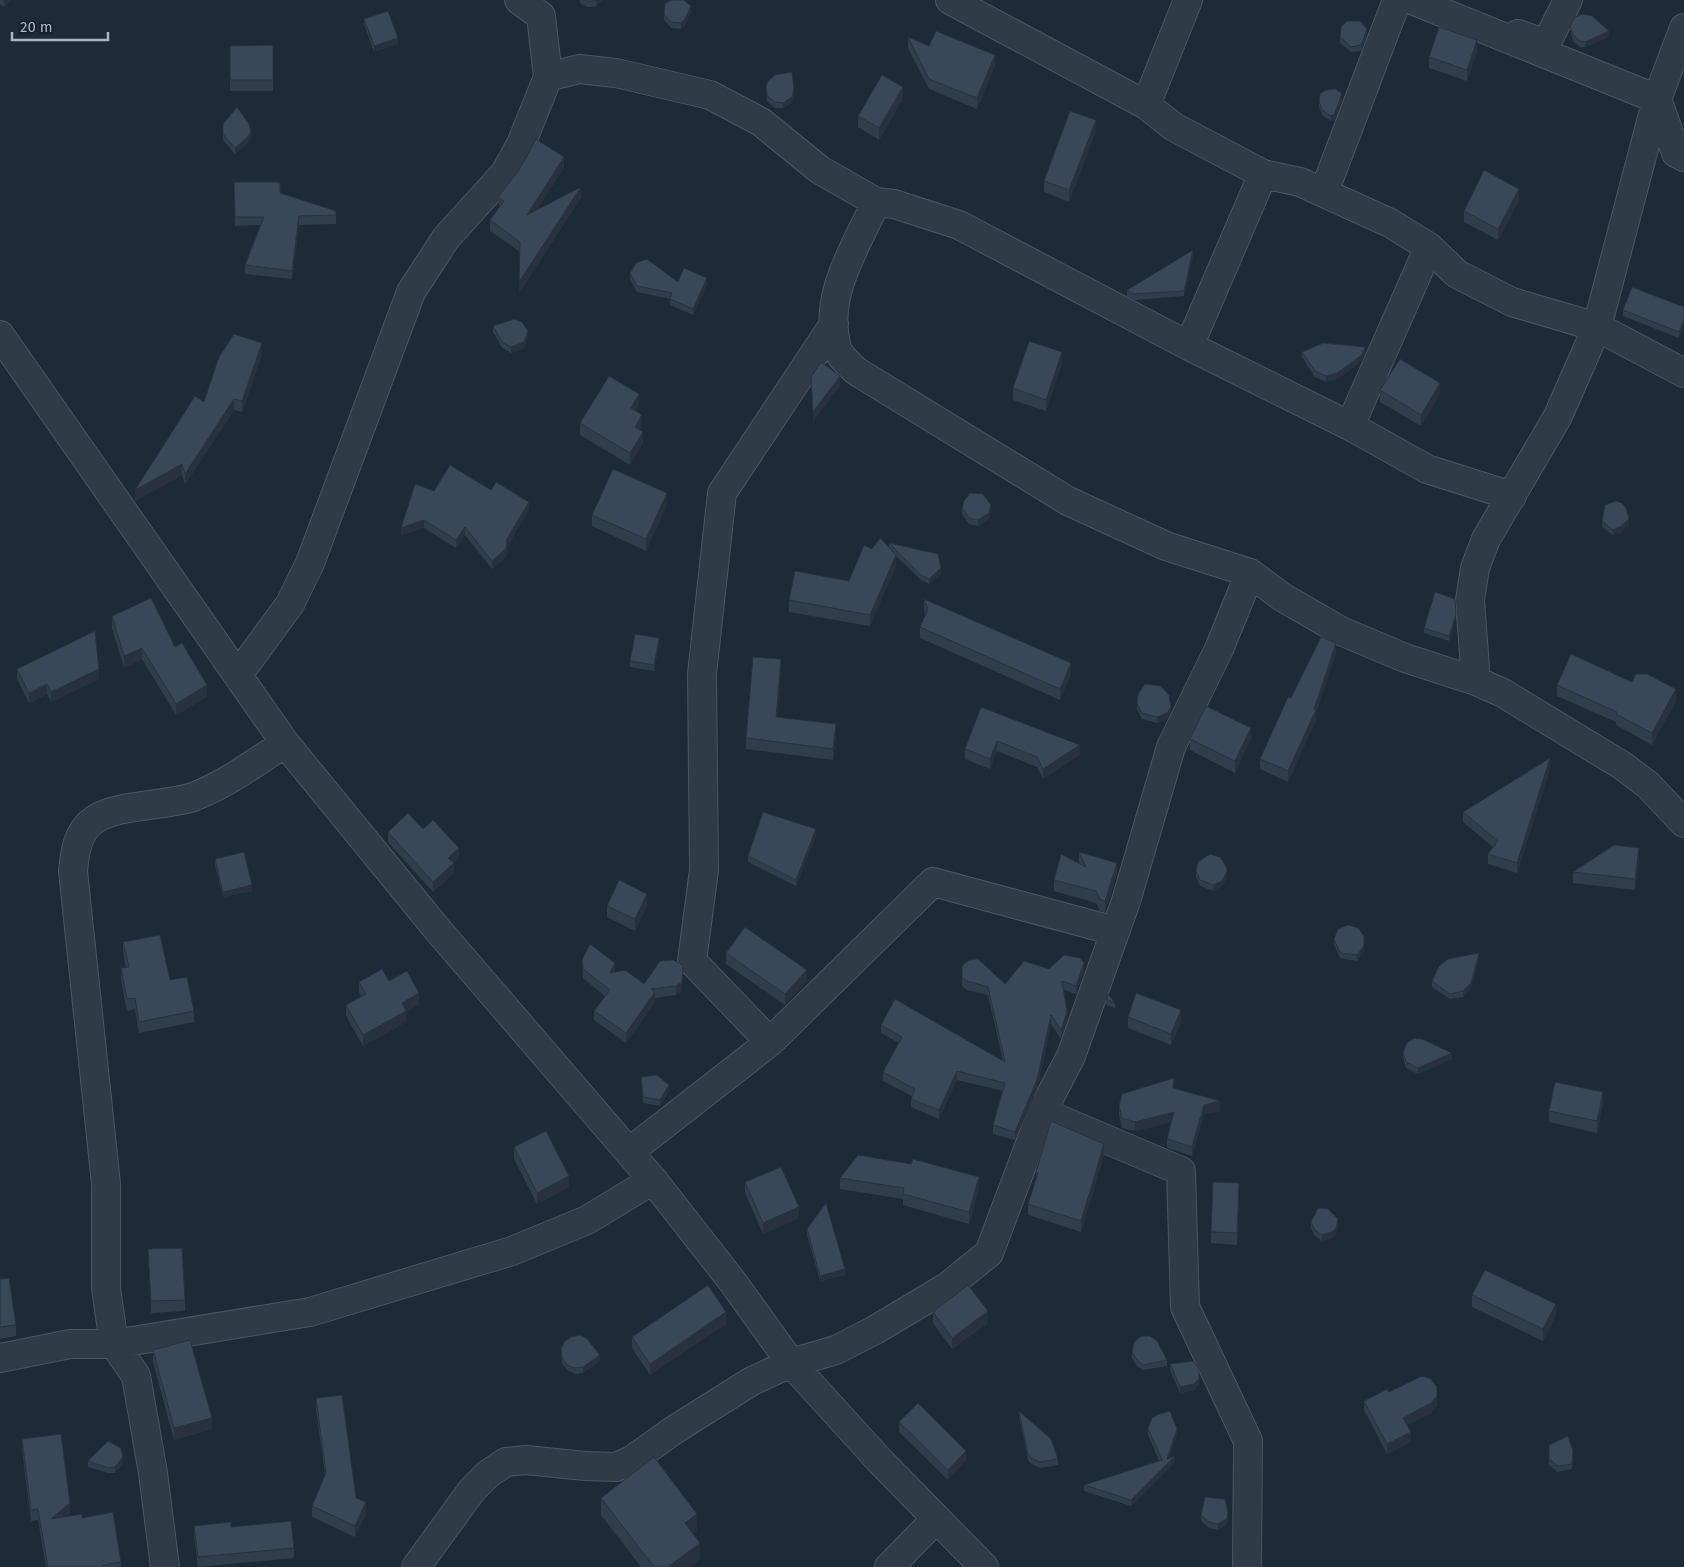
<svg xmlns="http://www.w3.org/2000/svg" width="1684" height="1567" font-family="'Fira Sans',sans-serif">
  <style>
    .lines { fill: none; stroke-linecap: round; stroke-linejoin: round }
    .minor-casing { stroke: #4b5663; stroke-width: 30 }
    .minor { stroke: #303b48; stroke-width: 28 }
    .wall { fill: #303e4c }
    .shaded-wall { fill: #27323e }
    .building { fill: #384858; stroke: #27323e }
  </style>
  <rect width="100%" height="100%" fill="#1d2a37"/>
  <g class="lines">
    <defs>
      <path id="minor" d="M 519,0 L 541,16 L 548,77 L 579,69 L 616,73 L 710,95 L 761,122 L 820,170 L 876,202 L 894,204 L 959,225 L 1189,346 L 1350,426 L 1427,469 L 1512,496
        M 950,0 L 1146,105 L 1174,127 L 1263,174 L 1300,182 L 1390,223 L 1429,247 L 1457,274 L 1512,302 L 1597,327 L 1684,373
        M 1412,0 L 1657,99 L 1676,153 L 1684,157
        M 1518,34 L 1546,44 L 1568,0
        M 1146,105 L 1188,0
        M 1324,192 L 1397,0
        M 876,202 C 856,247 822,296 837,348 C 839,356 850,365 856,371 L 1068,501 L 1166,546 L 1250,573 L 1282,597 L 1341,631 L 1405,658 L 1476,681 L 1503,693 L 1623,766 L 1648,785 L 1684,823
        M 0,335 L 285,743 L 437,929 L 653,1180 L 732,1281 L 791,1363 L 880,1461 L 984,1567
        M 1189,346 L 1263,174
        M 1350,426 L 1429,247
        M 238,675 L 290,604 L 310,563 L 411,292 L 446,238 L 505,173 L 521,144 L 548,77
        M 1476,681 L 1470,600 L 1475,568 L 1486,539 L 1558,416 L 1597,327 L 1657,99 L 1684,28
        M 770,1042 L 933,882 L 1115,931
        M 1042,1112 L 1181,1171 L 1185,1307 L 1248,1441 L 1247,1567
        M 629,1152 L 770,1042 L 692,961 L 704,870 L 702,674 L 722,493 L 834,324
        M 0,1358 L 70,1344 L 114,1344 L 310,1312 L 512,1251 L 587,1220 L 653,1180
        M 165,1567 L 153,1473 L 136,1376 L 114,1344 L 106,1288 L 106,1184 L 73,871 C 75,852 77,832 94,820 C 116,804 167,806 193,797 C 227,784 256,762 285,743
        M 416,1567 L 472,1490 L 488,1474 L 506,1462 L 526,1460 L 585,1466 L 616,1467 L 632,1460 L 674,1430 L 752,1381 L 791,1363 L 836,1350 L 875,1330 L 947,1287 L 989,1253 L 1042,1112 L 1071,1056 L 1126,901 L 1171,747 L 1219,649 L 1250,573
        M 889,1567 L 936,1519"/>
    </defs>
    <use href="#minor" class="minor-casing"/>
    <use href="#minor" class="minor"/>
  </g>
  <path class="wall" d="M 0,0 L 11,0 L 4,7 L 0,4 Z
    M 579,0 L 602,0 L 596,6 L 588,7 L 581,4 Z
    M 691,12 L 685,25 L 681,29 L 671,28 L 664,20 L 664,14 Z
    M 364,19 L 398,44 L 374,52 L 364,24 Z
    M 1570,26 L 1609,37 L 1585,47 L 1580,47 L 1573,41 L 1570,31 Z
    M 1367,35 L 1361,51 L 1351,52 L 1340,43 L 1340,37 Z
    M 908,37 L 929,46 L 995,66 L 977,109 L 929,89 L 908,48 Z
    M 273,45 L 273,91 L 230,91 L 230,46 Z
    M 1477,51 L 1467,81 L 1429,68 L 1429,57 Z
    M 766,86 L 794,95 L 792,103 L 783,108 L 775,108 L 767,101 Z
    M 903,98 L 879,140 L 858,127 L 858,116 Z
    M 1342,100 L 1334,121 L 1331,121 L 1322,115 L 1319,107 L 1319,101 Z
    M 223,124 L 251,137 L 248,143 L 235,154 L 223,140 Z
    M 1096,131 L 1069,202 L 1044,192 L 1044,181 Z
    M 564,168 L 537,209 L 581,198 L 519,293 L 520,252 L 490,231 L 490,220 L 499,208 L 498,197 Z
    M 234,182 L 280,193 L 336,211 L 336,224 L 299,225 L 292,279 L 245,274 L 245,265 L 260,225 L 235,226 Z
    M 1519,200 L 1498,240 L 1464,222 L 1464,211 Z
    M 1193,256 L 1184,296 L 1134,300 L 1127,296 L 1127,290 Z
    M 630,273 L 678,282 L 707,284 L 693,315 L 670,305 L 670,299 L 637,292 L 630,279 Z
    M 1684,307 L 1679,338 L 1623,316 L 1623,310 Z
    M 493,326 L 528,336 L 524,348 L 511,353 L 502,348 L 493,332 Z
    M 1302,352 L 1365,352 L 1362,361 L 1337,379 L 1326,382 L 1315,377 L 1302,357 Z
    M 262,354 L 242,412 L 234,410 L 185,485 L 182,475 L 135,501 L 204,402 Z
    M 1062,363 L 1046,411 L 1013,400 L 1013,388 Z
    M 1380,390 L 1440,394 L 1421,426 L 1380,402 Z
    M 639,405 L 636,411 L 642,426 L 640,430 L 643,443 L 630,465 L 580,435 L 580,423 Z
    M 491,490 L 529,509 L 507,547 L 506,557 L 492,569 L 465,535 L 456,548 L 424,528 L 401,535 L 434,491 Z
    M 667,505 L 646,551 L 592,526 L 592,515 Z
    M 962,508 L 991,510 L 989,519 L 978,526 L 969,524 L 962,514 Z
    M 1602,521 L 1629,525 L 1620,533 L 1613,535 L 1602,527 Z
    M 889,543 L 941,574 L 929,584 L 921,580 L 896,556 L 896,566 L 870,626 L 789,612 L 789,600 L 849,581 L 872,549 L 889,547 Z
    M 924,599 L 1071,674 L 1060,700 L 920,638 L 920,627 L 925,615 L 924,611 Z
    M 112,616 L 175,647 L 207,697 L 176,715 L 142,659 L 124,668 L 112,628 Z
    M 1456,619 L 1449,641 L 1424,633 L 1424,628 Z
    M 659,644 L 654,671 L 630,667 L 630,661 Z
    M 1336,653 L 1316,713 L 1316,720 L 1288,782 L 1260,769 L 1260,759 L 1291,698 Z
    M 17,669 L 99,679 L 51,702 L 47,694 L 29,703 L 17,679 Z
    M 781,670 L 777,717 L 836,735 L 833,760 L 746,749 L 746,738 Z
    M 1632,682 L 1676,701 L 1652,745 L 1616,725 L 1616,722 L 1557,696 L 1557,685 Z
    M 1137,704 L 1171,712 L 1167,719 L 1157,723 L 1142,719 L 1137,710 Z
    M 981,707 L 1080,754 L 1043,779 L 1037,767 L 997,751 L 990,769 L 965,759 L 965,749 Z
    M 1190,739 L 1251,739 L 1235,773 L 1190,750 Z
    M 1550,769 L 1517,873 L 1488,864 L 1488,854 L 1493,847 L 1463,822 L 1463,812 Z
    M 388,832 L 459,858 L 453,863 L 454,873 L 433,892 L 388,842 Z
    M 816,835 L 796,886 L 748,862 L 748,856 Z
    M 1079,852 L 1117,874 L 1105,912 L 1100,911 L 1096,903 L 1054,891 L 1054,880 L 1079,864 Z
    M 215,859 L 252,891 L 223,897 L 215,865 Z
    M 1639,859 L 1635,890 L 1573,883 L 1573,872 Z
    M 1196,871 L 1227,877 L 1222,886 L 1213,891 L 1200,886 L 1196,877 Z
    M 647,905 L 635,931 L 607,917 L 607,906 Z
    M 1334,939 L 1364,951 L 1357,961 L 1340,958 L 1334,945 Z
    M 123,942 L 170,980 L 194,1011 L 194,1022 L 139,1033 L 135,1009 L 127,1011 L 121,980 L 121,968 L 126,968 L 123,953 Z
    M 726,953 L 807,981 L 785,1005 L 726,964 Z
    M 1479,958 L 1471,988 L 1463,997 L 1450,999 L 1432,987 L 1432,981 Z
    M 582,960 L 615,972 L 644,984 L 683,974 L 682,991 L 676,995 L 655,998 L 655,1002 L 626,1043 L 594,1020 L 594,1011 L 605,996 L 583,978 Z
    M 962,966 L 1005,984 L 1049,969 L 1084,972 L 1076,994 L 1064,990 L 1067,1020 L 1061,1039 L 1051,1024 L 1037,1089 L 1015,1140 L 993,1134 L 993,1125 L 1003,1091 L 957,1080 L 939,1119 L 911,1107 L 911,1099 L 912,1096 L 883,1081 L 883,1072 L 899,1043 L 881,1033 L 881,1025 L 1003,1061 L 988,995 L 967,990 L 962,986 Z
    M 389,981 L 419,1004 L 406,1012 L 406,1022 L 363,1046 L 346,1016 L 346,1005 L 361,996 L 359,993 L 359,982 Z
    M 1106,999 L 1115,1003 L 1115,1008 L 1106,1005 Z
    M 1128,1017 L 1181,1022 L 1171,1045 L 1128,1028 Z
    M 1403,1052 L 1452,1059 L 1418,1074 L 1406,1068 L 1403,1058 Z
    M 641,1077 L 669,1090 L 660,1106 L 643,1103 Z
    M 1174,1088 L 1220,1111 L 1204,1114 L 1192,1156 L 1167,1148 L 1167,1139 L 1171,1122 L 1135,1131 L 1122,1128 L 1119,1115 L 1119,1106 Z
    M 1603,1103 L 1597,1133 L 1549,1122 L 1549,1111 Z
    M 514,1147 L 569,1187 L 537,1204 L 514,1159 Z
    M 1104,1155 L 1081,1232 L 1028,1215 L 1028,1204 L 1036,1179 L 1036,1172 Z
    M 840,1178 L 979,1188 L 969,1224 L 903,1205 L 903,1199 L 840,1189 Z
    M 745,1182 L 799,1218 L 763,1234 L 745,1193 Z
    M 1239,1194 L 1237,1245 L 1211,1243 L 1211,1232 Z
    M 1311,1222 L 1338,1225 L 1336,1234 L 1332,1238 L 1322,1241 L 1314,1235 L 1311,1228 Z
    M 807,1229 L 845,1275 L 820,1281 L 807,1235 Z
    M 148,1249 L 185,1300 L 185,1311 L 151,1313 Z
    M 0,1279 L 16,1325 L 16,1336 L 0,1339 Z
    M 1472,1295 L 1556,1315 L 1543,1341 L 1472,1307 Z
    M 933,1312 L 988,1323 L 952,1349 L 933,1323 Z
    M 726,1324 L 650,1375 L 632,1348 L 632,1337 Z
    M 561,1349 L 600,1361 L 583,1373 L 575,1374 L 567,1370 L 562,1363 Z
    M 153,1350 L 212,1429 L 174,1440 L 153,1362 Z
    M 1132,1352 L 1167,1360 L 1167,1366 L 1143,1370 L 1137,1366 L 1132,1358 Z
    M 1170,1364 L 1199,1384 L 1194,1390 L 1180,1393 L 1170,1370 Z
    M 1389,1392 L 1437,1405 L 1431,1413 L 1407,1425 L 1411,1442 L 1387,1454 L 1364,1410 L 1364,1401 Z
    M 316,1398 L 356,1498 L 366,1514 L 355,1537 L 312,1517 L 312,1506 L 325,1475 L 316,1410 Z
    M 1019,1411 L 1058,1459 L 1058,1465 L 1040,1468 L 1031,1464 L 1028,1460 L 1019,1416 Z
    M 899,1422 L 966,1461 L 948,1480 L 899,1432 Z
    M 1148,1428 L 1177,1435 L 1169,1458 L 1175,1462 L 1131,1506 L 1084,1491 L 1084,1485 L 1159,1461 L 1148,1434 Z
    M 22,1439 L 70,1514 L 67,1516 L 82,1518 L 121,1562 L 121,1567 L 46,1567 L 38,1520 L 31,1521 L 22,1450 Z
    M 1549,1445 L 1573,1457 L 1572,1469 L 1558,1472 L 1549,1465 Z
    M 88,1461 L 123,1463 L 115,1473 L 108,1473 L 88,1467 Z
    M 601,1498 L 697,1531 L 693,1534 L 700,1559 L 690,1567 L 641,1567 L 601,1515 Z
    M 1201,1515 L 1228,1518 L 1227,1524 L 1218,1530 L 1209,1528 L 1201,1521 Z
    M 194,1526 L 231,1527 L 294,1548 L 294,1558 L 198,1567 L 194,1537 Z"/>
  <path class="shaded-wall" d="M 4,0 L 11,0 L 4,7 Z
    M 597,0 L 602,0 L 596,6 L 596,1 Z
    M 691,6 L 691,12 L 685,25 L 681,29 L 681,23 Z
    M 1367,29 L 1367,35 L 1361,51 L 1361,45 Z
    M 1609,31 L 1609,37 L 1585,47 L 1585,42 Z
    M 398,38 L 398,44 L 374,52 L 374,46 Z
    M 1477,40 L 1477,51 L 1467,81 L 1467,70 Z
    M 995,55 L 995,66 L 977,109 L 977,98 Z
    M 903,87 L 903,98 L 879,140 L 879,128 Z
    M 794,89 L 794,95 L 792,103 L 783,108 L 783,103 Z
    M 1342,94 L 1342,100 L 1334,121 L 1331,121 L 1331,116 Z
    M 1096,120 L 1096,131 L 1069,202 L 1069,190 Z
    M 251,131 L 251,137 L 248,143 L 235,154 L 235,148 Z
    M 564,157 L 564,168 L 527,225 L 527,215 Z
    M 581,187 L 581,198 L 519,293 L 519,282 Z
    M 1519,189 L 1519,200 L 1498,240 L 1498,229 Z
    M 299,216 L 299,225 L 292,279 L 292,271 Z
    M 1193,250 L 1193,256 L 1184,296 L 1184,291 Z
    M 707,278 L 707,284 L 693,315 L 693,309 Z
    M 1684,320 L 1684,325 L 1679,338 L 1679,332 Z
    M 528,331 L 528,336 L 524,348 L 511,353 L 511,347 Z
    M 262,343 L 262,354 L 242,412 L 242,401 Z
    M 1365,347 L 1365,352 L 1362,361 L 1337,379 L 1326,382 L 1326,376 Z
    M 1062,352 L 1062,363 L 1046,411 L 1046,400 Z
    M 840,376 L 840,386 L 813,422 L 813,412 Z
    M 1440,383 L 1440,394 L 1421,426 L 1421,415 Z
    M 639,394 L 639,405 L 631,419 L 631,408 Z
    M 234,399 L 234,410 L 185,485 L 185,474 Z
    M 642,415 L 642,426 L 635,438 L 635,427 Z
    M 643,432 L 643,443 L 630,465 L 630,453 Z
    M 182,464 L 182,475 L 135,501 L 135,490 Z
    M 667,493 L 667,505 L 646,551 L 646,539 Z
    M 529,502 L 529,509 L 507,547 L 506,557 L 492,569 L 492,561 Z
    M 991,505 L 991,510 L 989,519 L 978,526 L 978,520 Z
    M 1629,519 L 1629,525 L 1620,533 L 1613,535 L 1613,530 Z
    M 424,520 L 424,528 L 401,535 L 401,528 Z
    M 465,527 L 465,535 L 456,548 L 456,540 Z
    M 896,555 L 896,566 L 870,626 L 870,615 Z
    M 941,568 L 941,574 L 929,584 L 929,579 Z
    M 1456,614 L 1456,619 L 1449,641 L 1449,636 Z
    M 659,638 L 659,644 L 654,671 L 654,665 Z
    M 1336,643 L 1336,653 L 1316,713 L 1316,720 L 1288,782 L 1288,771 L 1314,709 Z
    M 142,648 L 142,659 L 124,668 L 124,656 Z
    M 781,659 L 781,670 L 776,728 L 776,717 Z
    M 1071,663 L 1071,674 L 1060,700 L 1060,689 Z
    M 99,669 L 99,679 L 51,702 L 51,692 Z
    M 47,684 L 47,694 L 29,703 L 29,693 Z
    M 207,685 L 207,697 L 176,715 L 176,704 Z
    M 1676,689 L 1676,701 L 1652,745 L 1652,733 Z
    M 1171,707 L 1171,712 L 1167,719 L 1157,723 L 1157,717 Z
    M 836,724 L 836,735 L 833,760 L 833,749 Z
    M 1251,728 L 1251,739 L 1235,773 L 1235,761 Z
    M 997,741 L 997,751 L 990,769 L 990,759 Z
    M 1080,745 L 1080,754 L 1043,779 L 1043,769 Z
    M 1550,758 L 1550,769 L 1517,873 L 1517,863 Z
    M 816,829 L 816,835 L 796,886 L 796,880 Z
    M 459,848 L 459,858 L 448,868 L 448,858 Z
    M 1639,848 L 1639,859 L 1635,890 L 1635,879 Z
    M 454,863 L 454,873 L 433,892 L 433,882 Z
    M 1117,863 L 1117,874 L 1105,912 L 1105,901 Z
    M 1227,871 L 1227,877 L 1222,886 L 1213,891 L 1213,885 Z
    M 252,885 L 252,891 L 223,897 L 223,892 Z
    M 647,894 L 647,905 L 635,931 L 635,919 Z
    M 1364,946 L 1364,951 L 1357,961 L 1357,955 Z
    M 1479,953 L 1479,958 L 1471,988 L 1463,997 L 1463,991 Z
    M 615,963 L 615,972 L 610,973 Z
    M 1084,963 L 1084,972 L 1076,994 L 1076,986 Z
    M 683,965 L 682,991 L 676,995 L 676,986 Z
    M 807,970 L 807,981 L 785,1005 L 785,994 Z
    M 655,992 L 655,1002 L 626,1043 L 626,1033 Z
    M 419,993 L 419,1004 L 406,1012 L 406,1022 L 363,1046 L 363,1035 L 402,1003 Z
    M 1181,1010 L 1181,1022 L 1171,1045 L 1171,1034 Z
    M 1067,1012 L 1067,1020 L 1061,1039 L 1061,1030 Z
    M 1051,1015 L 1051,1024 L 1037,1089 L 1015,1140 L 1015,1132 Z
    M 1452,1053 L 1452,1059 L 1418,1074 L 1418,1068 Z
    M 957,1071 L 957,1080 L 939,1119 L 939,1110 Z
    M 669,1085 L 669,1090 L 660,1106 L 660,1100 Z
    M 1603,1092 L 1603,1103 L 1597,1133 L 1597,1121 Z
    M 1220,1101 L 1220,1111 L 1204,1114 L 1192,1156 L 1192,1147 L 1204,1105 Z
    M 1174,1112 L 1174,1122 L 1135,1131 L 1135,1122 Z
    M 1104,1144 L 1104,1155 L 1081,1232 L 1081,1221 Z
    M 569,1176 L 569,1187 L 537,1204 L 537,1193 Z
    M 979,1177 L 979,1188 L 969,1224 L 969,1212 Z
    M 799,1207 L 799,1218 L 763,1234 L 763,1223 Z
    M 1338,1219 L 1338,1225 L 1336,1234 L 1332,1238 L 1322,1241 L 1322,1235 Z
    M 845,1269 L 845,1275 L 820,1281 L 820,1276 Z
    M 1556,1304 L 1556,1315 L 1543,1341 L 1543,1329 Z
    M 988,1311 L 988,1323 L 952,1349 L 952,1338 Z
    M 726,1312 L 726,1324 L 650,1375 L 650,1364 Z
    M 600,1355 L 600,1361 L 583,1373 L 583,1367 Z
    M 1199,1369 L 1199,1384 L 1194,1390 L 1180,1393 L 1180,1387 Z
    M 1437,1396 L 1437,1405 L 1431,1413 L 1403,1427 L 1403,1418 Z
    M 212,1418 L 212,1429 L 174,1440 L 174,1428 Z
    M 1177,1429 L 1177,1435 L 1167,1464 L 1175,1456 L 1175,1462 L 1131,1506 L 1131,1500 L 1167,1459 Z
    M 1411,1432 L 1411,1442 L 1387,1454 L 1387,1444 Z
    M 966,1451 L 966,1461 L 948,1480 L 948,1470 Z
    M 123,1457 L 123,1463 L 115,1473 L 115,1467 Z
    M 366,1502 L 366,1514 L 355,1537 L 355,1526 Z
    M 70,1503 L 70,1514 L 51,1531 L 51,1519 Z
    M 1228,1512 L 1227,1524 L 1218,1530 L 1218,1524 Z
    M 697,1514 L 697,1531 L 685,1540 L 685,1523 Z
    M 700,1543 L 700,1559 L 690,1567 L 668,1567 Z"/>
  <path class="building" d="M 585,0 L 597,0 L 588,2 Z
    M 672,0 L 684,0 L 691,6 L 685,19 L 681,23 L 671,22 L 664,14 L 665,3 Z
    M 388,11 L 398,38 L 374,46 L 364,19 Z
    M 1583,14 L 1592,16 L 1609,31 L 1585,42 L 1580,41 L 1573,35 L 1570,26 L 1575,17 Z
    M 1347,21 L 1360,21 L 1367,29 L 1361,45 L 1351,47 L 1340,37 L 1341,27 Z
    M 1439,27 L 1477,40 L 1467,70 L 1429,57 Z
    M 936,31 L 995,55 L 977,98 L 929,79 L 908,37 L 929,46 Z
    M 273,45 L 273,80 L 230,80 L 230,46 Z
    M 792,72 L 794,89 L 792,97 L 783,103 L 775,102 L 767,96 L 766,86 L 768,81 L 775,75 Z
    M 882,75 L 903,87 L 879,128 L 858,116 Z
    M 1336,89 L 1342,94 L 1334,115 L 1331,116 L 1322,110 L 1319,101 L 1320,94 L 1326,90 Z
    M 237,107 L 249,124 L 251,131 L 248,137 L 235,148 L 223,134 L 223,124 Z
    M 1070,111 L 1096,120 L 1069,190 L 1044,181 Z
    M 536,139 L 564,157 L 527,215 L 581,187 L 519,282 L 520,242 L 490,220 L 504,201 L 498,197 L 519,170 Z
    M 1484,170 L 1519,189 L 1498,229 L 1464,211 Z
    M 234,182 L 280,182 L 280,193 L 336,211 L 336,215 L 299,216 L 292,271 L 245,265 L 264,217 L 235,217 Z
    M 1193,250 L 1184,291 L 1134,294 L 1127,290 Z
    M 647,259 L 678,282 L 684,268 L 707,278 L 693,309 L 670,299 L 672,293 L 637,286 L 630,273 L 636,263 Z
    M 1632,287 L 1684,307 L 1684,320 L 1679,332 L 1623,310 Z
    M 514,319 L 522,322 L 528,331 L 524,342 L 511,347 L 502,342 L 493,326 Z
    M 234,334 L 262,343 L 242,401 L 234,399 L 185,474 L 182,464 L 135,490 L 195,396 L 204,402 L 219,357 Z
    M 1029,341 L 1062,352 L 1046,400 L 1013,388 Z
    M 1323,343 L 1365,347 L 1362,355 L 1337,373 L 1326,376 L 1315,371 L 1302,352 Z
    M 1400,359 L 1440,383 L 1421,415 L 1380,390 Z
    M 821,362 L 840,376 L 813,412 L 811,377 Z
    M 609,376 L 639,394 L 631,408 L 642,415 L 635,427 L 643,432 L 630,453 L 580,423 Z
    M 450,465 L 491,490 L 496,482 L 529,502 L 507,539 L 506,549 L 492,561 L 465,527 L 456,540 L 424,520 L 401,528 L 415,484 L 434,491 Z
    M 613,469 L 667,493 L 646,539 L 592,515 Z
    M 970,493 L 983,494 L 991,505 L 989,513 L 978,520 L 969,518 L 962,508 L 964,501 Z
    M 1616,501 L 1622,503 L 1626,508 L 1629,519 L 1620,527 L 1613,530 L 1602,521 L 1605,505 Z
    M 880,538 L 896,555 L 870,615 L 789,600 L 795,571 L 849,581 L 864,545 L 872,549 Z
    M 889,543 L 938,554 L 941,568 L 929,579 L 921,575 Z
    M 1435,592 L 1455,599 L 1456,614 L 1449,636 L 1424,628 Z
    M 151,598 L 175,647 L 182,643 L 207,685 L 176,704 L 142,648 L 124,656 L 112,616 Z
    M 924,599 L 1071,663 L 1060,689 L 920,627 L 928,609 Z
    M 95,631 L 99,669 L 51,692 L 47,684 L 29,693 L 17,669 Z
    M 635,634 L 659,638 L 654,665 L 630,661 Z
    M 1321,637 L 1336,643 L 1314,709 L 1316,710 L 1288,771 L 1260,759 L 1288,697 L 1291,698 Z
    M 1571,654 L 1632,682 L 1636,674 L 1647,674 L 1676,689 L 1652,733 L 1616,714 L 1617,712 L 1557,685 Z
    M 753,657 L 781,659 L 776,717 L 836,724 L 833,749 L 746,738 Z
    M 1145,684 L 1161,686 L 1169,695 L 1171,707 L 1167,713 L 1157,717 L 1142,713 L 1137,704 L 1138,694 Z
    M 1206,706 L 1251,728 L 1235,761 L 1190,739 Z
    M 981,707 L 1080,745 L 1043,769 L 1037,757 L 997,741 L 990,759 L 965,749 Z
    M 1550,758 L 1517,863 L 1488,854 L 1498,841 L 1463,812 Z
    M 763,812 L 816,829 L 796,880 L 748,856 Z
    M 408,813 L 423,829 L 433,820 L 459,848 L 448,858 L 454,863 L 433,882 L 388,832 Z
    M 1614,845 L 1639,848 L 1635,879 L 1573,872 Z
    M 244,852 L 252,885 L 223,892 L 215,859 Z
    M 1079,852 L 1117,863 L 1105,901 L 1100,899 L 1096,891 L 1054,880 L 1061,854 L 1086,867 Z
    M 1210,854 L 1220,857 L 1226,866 L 1227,871 L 1222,881 L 1213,885 L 1200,880 L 1196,871 L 1198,862 Z
    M 619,880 L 647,894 L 635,919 L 607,906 Z
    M 1348,925 L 1358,928 L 1364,936 L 1364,946 L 1357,955 L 1340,953 L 1334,939 L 1338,929 Z
    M 745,927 L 807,970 L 785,994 L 726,953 Z
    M 160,935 L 170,980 L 187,977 L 194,1011 L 139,1022 L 135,998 L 127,999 L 121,968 L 129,967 L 123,942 Z
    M 590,944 L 615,963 L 610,973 L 625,970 L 644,984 L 660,961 L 673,960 L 683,965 L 682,982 L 676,986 L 651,989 L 655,992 L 626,1033 L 594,1011 L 610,990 L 583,969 L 582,960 Z
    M 1479,953 L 1471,983 L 1463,991 L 1450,994 L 1432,981 L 1439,966 L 1448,959 Z
    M 1064,955 L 1080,958 L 1084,963 L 1076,986 L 1062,981 L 1067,1012 L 1061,1030 L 1051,1015 L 1037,1080 L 1015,1132 L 993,1125 L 1005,1083 L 957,1071 L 939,1110 L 911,1099 L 915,1089 L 883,1072 L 902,1037 L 881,1025 L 895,999 L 1005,1062 L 988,987 L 967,981 L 962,978 L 962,966 L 969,960 L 978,959 L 1005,984 L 1024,961 L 1049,969 Z
    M 382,969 L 389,981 L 407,971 L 419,993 L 402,1003 L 406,1011 L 363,1035 L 346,1005 L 366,994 L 359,982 Z
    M 1136,993 L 1181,1010 L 1171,1034 L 1128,1017 Z
    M 1108,994 L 1115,1003 L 1106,999 Z
    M 1414,1038 L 1422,1039 L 1452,1053 L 1418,1068 L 1406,1062 L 1403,1052 L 1407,1043 Z
    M 657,1075 L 669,1085 L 660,1100 L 643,1097 L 641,1077 Z
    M 1174,1078 L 1173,1088 L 1220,1101 L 1204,1105 L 1192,1147 L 1167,1139 L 1174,1112 L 1135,1122 L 1122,1118 L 1119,1106 L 1122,1094 Z
    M 1555,1082 L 1603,1092 L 1597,1121 L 1549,1111 Z
    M 1051,1121 L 1104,1144 L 1081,1221 L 1028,1204 L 1038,1173 L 1036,1172 Z
    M 546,1131 L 569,1176 L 537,1193 L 514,1147 Z
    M 858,1155 L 911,1164 L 913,1159 L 979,1177 L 969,1212 L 903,1194 L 904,1188 L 840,1178 Z
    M 781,1167 L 799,1207 L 763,1223 L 745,1182 Z
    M 1213,1182 L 1239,1183 L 1237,1233 L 1211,1232 Z
    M 826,1203 L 845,1269 L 820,1276 L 807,1229 Z
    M 1318,1208 L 1328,1209 L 1338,1219 L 1336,1228 L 1332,1232 L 1322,1235 L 1314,1229 L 1311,1222 Z
    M 182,1248 L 185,1300 L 151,1301 L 148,1249 Z
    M 1485,1270 L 1556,1304 L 1543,1329 L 1472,1295 Z
    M 9,1278 L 16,1325 L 0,1327 L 0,1279 Z
    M 708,1285 L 726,1312 L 650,1364 L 632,1337 Z
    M 968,1285 L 988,1311 L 952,1338 L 933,1312 Z
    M 580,1335 L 587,1339 L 600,1355 L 583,1367 L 575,1368 L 567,1365 L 562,1358 L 561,1349 L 564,1342 L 571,1337 Z
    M 1142,1336 L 1150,1336 L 1157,1341 L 1167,1360 L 1143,1365 L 1137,1360 L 1132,1352 L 1134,1343 L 1137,1339 Z
    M 190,1340 L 212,1418 L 174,1428 L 153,1350 Z
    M 1193,1361 L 1199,1369 L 1199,1378 L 1194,1384 L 1180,1387 L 1170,1364 Z
    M 1422,1376 L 1431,1379 L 1437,1387 L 1437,1396 L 1431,1403 L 1403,1418 L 1411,1432 L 1387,1444 L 1364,1401 L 1387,1389 L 1389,1392 Z
    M 342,1395 L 356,1498 L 366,1502 L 355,1526 L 312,1506 L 326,1473 L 316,1398 Z
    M 918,1403 L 966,1451 L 948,1470 L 899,1422 Z
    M 1019,1411 L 1051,1439 L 1058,1459 L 1040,1462 L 1031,1458 L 1028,1454 Z
    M 1170,1411 L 1177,1429 L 1167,1459 L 1175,1456 L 1131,1500 L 1084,1485 L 1162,1460 L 1148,1428 L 1152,1418 L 1157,1415 Z
    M 61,1434 L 70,1503 L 51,1519 L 82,1514 L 82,1518 L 113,1512 L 121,1562 L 103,1565 L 104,1567 L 48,1567 L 38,1509 L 31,1510 L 22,1439 Z
    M 1568,1436 L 1573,1451 L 1572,1464 L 1558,1466 L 1549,1459 L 1549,1445 Z
    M 108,1441 L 121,1448 L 123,1457 L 115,1467 L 108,1468 L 88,1461 Z
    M 654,1457 L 697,1514 L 685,1523 L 700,1543 L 668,1567 L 654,1567 L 601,1498 Z
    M 1205,1497 L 1225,1499 L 1228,1512 L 1227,1519 L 1218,1524 L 1209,1522 L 1201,1515 Z
    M 291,1521 L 294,1548 L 198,1557 L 194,1526 L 231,1522 L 231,1527 Z"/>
  <path d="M12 32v8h96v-8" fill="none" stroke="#aab6c5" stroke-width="2.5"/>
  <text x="20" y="32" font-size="15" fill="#aab6c5" stroke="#16202c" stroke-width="4" paint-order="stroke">20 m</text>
</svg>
